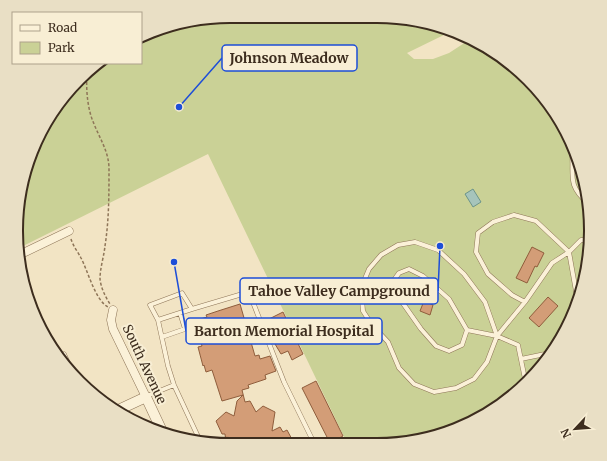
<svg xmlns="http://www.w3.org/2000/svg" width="607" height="461" font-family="Merriweather,serif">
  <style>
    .green { fill: #cad196 }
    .water { fill: #a6c4bb; stroke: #6c948a }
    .building { fill: #d39d77; stroke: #8f5d3c }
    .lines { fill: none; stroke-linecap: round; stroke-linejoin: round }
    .service-casing { stroke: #8e7558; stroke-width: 5 }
    .minor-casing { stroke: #8e7558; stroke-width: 9 }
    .tertiary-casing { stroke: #8e7558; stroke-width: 11 }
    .path { stroke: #8e7558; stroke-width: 1.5; stroke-dasharray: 3 2; stroke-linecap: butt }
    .service { stroke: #fbf1d8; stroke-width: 4 }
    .minor { stroke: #fbf1d8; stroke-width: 8 }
    .tertiary { stroke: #fbf1d8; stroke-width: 10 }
    .labels { text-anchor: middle; stroke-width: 4; stroke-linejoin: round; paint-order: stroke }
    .street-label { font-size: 13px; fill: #3d2d1e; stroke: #f8eed4 }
    .rim { fill: none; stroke: #3d2d1e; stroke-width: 2 }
    .leader { fill: none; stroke: #1d4ed8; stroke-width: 1.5 }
    .callout-dot { fill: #1d4ed8; stroke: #f8eed4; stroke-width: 1.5 }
    .callout { fill: #f8eed4; stroke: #1d4ed8; stroke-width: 1.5 }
    .callout-label { font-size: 14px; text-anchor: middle; font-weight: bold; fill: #3d2d1e }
  </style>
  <rect width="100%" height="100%" fill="#f2e4c4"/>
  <path class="green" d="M 230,16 L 390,16 L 432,23 L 450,32 L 407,53 L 414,59 L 433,59 L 449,53 L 469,40 L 496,52 L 555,111 L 587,188 L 587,272 L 555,349 L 496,409 L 458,429 L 404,443 L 347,443 L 208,154 L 17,249 L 16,244 L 20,188 L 38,135 L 79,79 L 99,63 L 141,63 L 141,37 L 175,23 Z"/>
  <path class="water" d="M 473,189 L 481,202 L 473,207 L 465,194 Z"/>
  <path class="building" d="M 532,247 L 544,253 L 537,267 L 535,266 L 527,283 L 516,278 Z
    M 548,297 L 558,306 L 539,327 L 529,318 Z
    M 424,301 L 433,305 L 430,315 L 420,311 Z
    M 240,304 L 255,356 L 259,355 L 260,359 L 270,356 L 276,371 L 265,375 L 266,379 L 248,385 L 249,388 L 242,390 L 245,402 L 250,401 L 256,412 L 263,406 L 275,412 L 272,431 L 280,427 L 283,432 L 287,430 L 294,443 L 226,443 L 225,434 L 222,434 L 216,421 L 226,412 L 234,416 L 237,401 L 243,395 L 222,401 L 212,370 L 206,372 L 204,365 L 203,366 L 198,347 L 202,346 L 194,321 L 207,317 L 206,315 L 218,311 Z
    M 283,312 L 303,354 L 292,360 L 288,351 L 281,354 L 275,344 L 277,343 L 267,320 Z
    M 316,381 L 343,436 L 330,443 L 302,388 Z"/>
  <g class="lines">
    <defs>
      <path id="service" d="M 572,152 C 574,175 567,185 587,202
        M 415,242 L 438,250 L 464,274 L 485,302 L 497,336 L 487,362 L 474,379 L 456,388 L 434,392 L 414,384 L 399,368 L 388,342 L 372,325 L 363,311 L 361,288 L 369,269 L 381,255 L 398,245 Z
        M 569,252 L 577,297
        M 525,302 L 512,295 L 488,274 L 476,252 L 478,233 L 493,222 L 514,215 L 536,221 L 569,252
        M 192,309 L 182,293 L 150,305 L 158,320 L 168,366 L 174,385 L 201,443
        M 158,320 L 192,309 L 249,292 L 284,382 L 314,443
        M 467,330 L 462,345 L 449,351 L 436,346 L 421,329 L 395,292 L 394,280 L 399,273 L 409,269 L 423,276 L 449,299 L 467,330 L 497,336
        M 162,337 L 185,329 L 180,313
        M 64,354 L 74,376
        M 521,359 L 545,354 L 546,359
        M 525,379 L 518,345 L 497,336 L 525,302 L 552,263 L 569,252 L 581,240 L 587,240
        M 147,396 L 174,385"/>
      <path id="minor" d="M 19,255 L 69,231
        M 113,310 L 111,320 L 113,329 L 146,397"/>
      <path id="tertiary" d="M 116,411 L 146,397 L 161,429"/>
    </defs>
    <use href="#service" class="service-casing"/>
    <use href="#minor" class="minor-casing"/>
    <use href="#tertiary" class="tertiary-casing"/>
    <path class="path" d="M 87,72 C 86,89 87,108 94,124 C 100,139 109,152 109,169 C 109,195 109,220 105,246 C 104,256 100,268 100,279 C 101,288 105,296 110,304
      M 71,239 C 73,246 78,252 81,258 C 88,271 95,300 108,307"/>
    <use href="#service" class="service"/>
    <use href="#minor" class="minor"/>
    <use href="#tertiary" class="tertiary"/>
  </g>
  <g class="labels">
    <g class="street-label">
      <text transform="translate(145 364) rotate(65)" y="5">South Avenue</text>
    </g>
  </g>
  <path d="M0 0H607V461H0ZM230 23H377A207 207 0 0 1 584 230V231A207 207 0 0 1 377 438H230A207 207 0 0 1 23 231V230A207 207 0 0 1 230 23Z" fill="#e9dfc5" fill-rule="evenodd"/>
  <path class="rim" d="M230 23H377A207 207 0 0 1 584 230V231A207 207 0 0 1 377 438H230A207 207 0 0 1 23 231V230A207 207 0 0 1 230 23Z"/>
  <path class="leader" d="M179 107L222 58M440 246L438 291M174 262L186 331"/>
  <g class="callout-dot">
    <circle cx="179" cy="107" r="4"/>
    <circle cx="440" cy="246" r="4"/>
    <circle cx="174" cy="262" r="4"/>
  </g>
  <g class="callout">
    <rect x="222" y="45" width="135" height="26" rx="4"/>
    <rect x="240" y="278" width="198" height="26" rx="4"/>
    <rect x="186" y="318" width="196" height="26" rx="4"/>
  </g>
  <g class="callout-label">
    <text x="289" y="63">Johnson Meadow</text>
    <text x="339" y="296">Tahoe Valley Campground</text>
    <text x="284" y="336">Barton Memorial Hospital</text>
  </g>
  <rect x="12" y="12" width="130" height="52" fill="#f8eed4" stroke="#ada18b"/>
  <rect x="20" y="25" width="20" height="6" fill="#fbf1d8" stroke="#ada18b"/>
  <text x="48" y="32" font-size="12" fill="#3d2d1e">Road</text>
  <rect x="20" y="42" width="20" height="12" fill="#cad196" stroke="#ada18b"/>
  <text x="48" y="52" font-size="12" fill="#3d2d1e">Park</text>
  <g transform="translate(575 429) rotate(244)" stroke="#f8eed4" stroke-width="3" paint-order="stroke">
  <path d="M0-3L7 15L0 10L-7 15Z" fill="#3d2d1e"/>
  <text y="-6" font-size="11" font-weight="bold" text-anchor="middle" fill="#3d2d1e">N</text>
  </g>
</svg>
